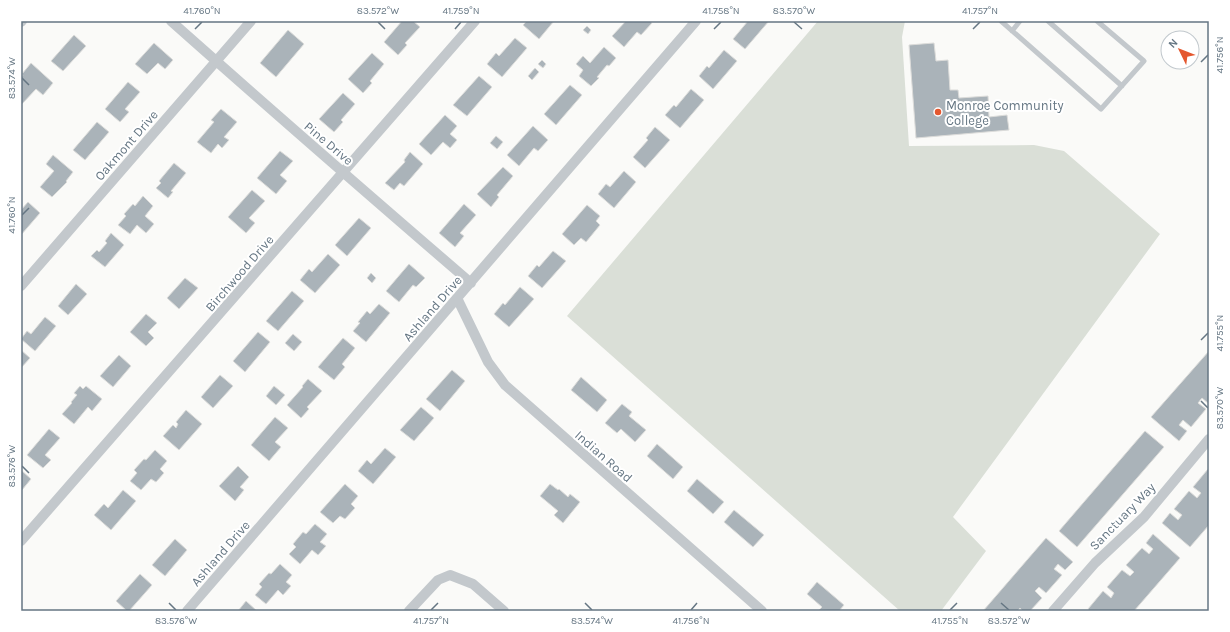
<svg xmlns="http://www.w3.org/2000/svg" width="1230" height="632" font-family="Karla,sans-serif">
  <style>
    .green { fill: #dadfd7 }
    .building { fill: #aab3b9; stroke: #dcdcda }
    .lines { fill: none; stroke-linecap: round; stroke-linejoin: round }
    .service { stroke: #c3c8cc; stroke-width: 5 }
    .minor { stroke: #c3c8cc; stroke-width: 10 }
    .ticks { fill: none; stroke: #657683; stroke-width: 1.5 }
    .poi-dot { fill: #e4572e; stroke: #fff; stroke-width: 1.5 }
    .labels { text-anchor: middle; stroke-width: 4; stroke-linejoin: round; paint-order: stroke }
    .poi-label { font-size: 13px; fill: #657683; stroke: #fff; text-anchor: start }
    .street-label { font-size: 13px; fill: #657683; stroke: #fff }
    .neatline { fill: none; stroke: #657683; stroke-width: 1.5 }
    .ticks-label { font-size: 10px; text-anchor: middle; fill: #657683 }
  </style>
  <rect width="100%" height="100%" fill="#fafaf8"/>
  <path class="green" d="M 818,21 L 905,21 L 902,37 L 909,146 L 1034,145 L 1064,151 L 1160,234 L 953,517 L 986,551 L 941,611 L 900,611 L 567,316 Z"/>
  <path class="building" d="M 402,21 L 413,21 L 420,27 L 405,43 L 407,45 L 398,55 L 384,42 Z
    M 527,21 L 554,21 L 539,39 L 523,25 Z
    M 626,21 L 650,21 L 652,23 L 641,35 L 637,32 L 624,47 L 612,36 Z
    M 748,21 L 769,21 L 745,49 L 733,39 Z
    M 587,26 L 591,30 L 588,34 L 583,30 Z
    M 288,30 L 304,44 L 276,77 L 260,63 Z
    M 74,35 L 86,46 L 63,71 L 51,61 Z
    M 515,38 L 527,48 L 502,77 L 487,64 L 496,53 L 499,56 Z
    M 154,43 L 173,60 L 165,69 L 158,63 L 147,74 L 135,64 Z
    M 934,43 L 936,61 L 948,60 L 950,90 L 958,90 L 959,98 L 988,96 L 989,117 L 1007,115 L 1009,130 L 916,138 L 909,45 Z
    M 604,47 L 616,58 L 609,66 L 607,65 L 597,77 L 599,78 L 591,86 L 579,76 L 583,70 L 576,64 L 583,56 L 590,63 Z
    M 724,50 L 737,61 L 713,89 L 699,76 L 707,66 L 709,68 Z
    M 372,53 L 384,64 L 370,81 L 372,83 L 363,93 L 348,79 Z
    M 542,60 L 546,64 L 543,68 L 538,64 Z
    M 31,63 L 53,83 L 43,95 L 36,89 L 22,104 L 21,103 L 21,78 L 23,75 L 22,74 Z
    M 535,68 L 539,72 L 532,80 L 528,76 Z
    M 479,76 L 492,87 L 467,116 L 453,105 Z
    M 128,82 L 140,92 L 125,109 L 129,112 L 120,122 L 105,109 Z
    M 570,85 L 582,95 L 556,125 L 544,114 Z
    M 691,89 L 704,100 L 680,128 L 665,115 L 674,105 L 676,107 Z
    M 343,93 L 355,104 L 341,120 L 343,122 L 334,132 L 319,119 Z
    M 221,109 L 237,122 L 224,137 L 229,140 L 222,148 L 218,144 L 211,153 L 197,142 L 214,122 L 211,120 Z
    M 445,115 L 457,126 L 450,134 L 457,140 L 450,148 L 443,142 L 431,155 L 419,144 Z
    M 97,122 L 109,132 L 85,160 L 73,150 Z
    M 533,126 L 548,140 L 538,151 L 534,148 L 519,166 L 507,155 Z
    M 655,127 L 670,140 L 645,168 L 633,157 L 648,140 L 646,138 Z
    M 496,136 L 503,142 L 497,149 L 490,143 Z
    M 280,151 L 293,161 L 280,175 L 287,181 L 276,194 L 257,178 Z
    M 410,152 L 423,164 L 404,186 L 400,183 L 394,190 L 385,183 L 405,162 L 404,160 Z
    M 53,155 L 73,172 L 66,181 L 67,182 L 52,197 L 40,187 L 54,171 L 46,164 Z
    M 174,163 L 186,173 L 171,191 L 173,192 L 168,198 L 156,188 L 161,183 L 159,181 Z
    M 503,167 L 513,176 L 497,195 L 499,197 L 491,207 L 477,194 Z
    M 624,171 L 636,182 L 614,208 L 598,194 L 606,184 L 610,187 Z
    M 252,190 L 265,201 L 249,218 L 255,223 L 246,233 L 228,217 Z
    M 143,196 L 153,206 L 145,216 L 154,224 L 146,233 L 137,225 L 130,234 L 118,225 L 126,216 L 124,214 L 133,204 L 135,206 Z
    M 28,202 L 40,213 L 21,235 L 21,210 Z
    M 464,204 L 476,215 L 460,233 L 464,236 L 455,247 L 439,233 Z
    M 587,205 L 600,216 L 596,221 L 600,225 L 586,242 L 581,238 L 574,245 L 562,234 Z
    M 359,218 L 371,228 L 347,256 L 335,245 Z
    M 111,233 L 124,245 L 105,267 L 91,256 L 97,250 L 99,252 L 107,243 L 105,241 Z
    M 553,251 L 566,261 L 542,288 L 528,276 L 537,265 L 539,267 Z
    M 328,254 L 340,265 L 315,293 L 300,280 L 309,269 L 312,272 Z
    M 409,264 L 425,278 L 416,287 L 413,285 L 399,302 L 386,291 Z
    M 371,273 L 376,278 L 372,283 L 367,278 Z
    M 185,278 L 198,288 L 179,309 L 167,298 Z
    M 76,284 L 87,294 L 68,315 L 58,306 Z
    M 520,287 L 534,299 L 509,327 L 494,314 L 503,303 L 505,305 Z
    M 292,291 L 304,301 L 278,331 L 266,321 Z
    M 379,304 L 390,313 L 366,342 L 353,331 L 360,323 L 358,322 L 367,311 L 370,314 Z
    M 146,314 L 157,323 L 148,332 L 154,338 L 146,346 L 130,332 Z
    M 45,317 L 56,326 L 35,351 L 21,339 L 27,331 L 31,334 Z
    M 258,332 L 270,342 L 245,372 L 233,361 Z
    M 293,334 L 302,342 L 294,351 L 285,343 Z
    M 343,338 L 355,348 L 342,364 L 345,367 L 334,380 L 318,367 Z
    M 21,350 L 30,358 L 21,368 Z
    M 1209,351 L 1209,404 L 1202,398 L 1198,403 L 1206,409 L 1191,427 L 1183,420 L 1179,425 L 1187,431 L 1179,441 L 1151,417 Z
    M 119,355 L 131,366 L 113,387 L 100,376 Z
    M 452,370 L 465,381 L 440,411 L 426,399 Z
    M 220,375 L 233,386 L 213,408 L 201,397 Z
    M 581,377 L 607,400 L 597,412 L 571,390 Z
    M 308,379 L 322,391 L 307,407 L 309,409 L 301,418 L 287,405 L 303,387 L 302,386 Z
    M 80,386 L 83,389 L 86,386 L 102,399 L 92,411 L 88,407 L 74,424 L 62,414 L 72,403 L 71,402 L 77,395 L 74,393 Z
    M 274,386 L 285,395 L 276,405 L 266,396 Z
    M 622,404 L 632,412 L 629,416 L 646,430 L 635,442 L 621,429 L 617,433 L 605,423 Z
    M 421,407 L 434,418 L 414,441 L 400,430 Z
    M 186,410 L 202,424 L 179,450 L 163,436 L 173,425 L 176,428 L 178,424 L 176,422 Z
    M 275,417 L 288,428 L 275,442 L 281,447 L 269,461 L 251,445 Z
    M 49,429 L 60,438 L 45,455 L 51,460 L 43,468 L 27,455 Z
    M 1145,431 L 1164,447 L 1077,547 L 1059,531 Z
    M 657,444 L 683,467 L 673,479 L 647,456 Z
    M 385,448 L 396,457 L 373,484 L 358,471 L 367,460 L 371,464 Z
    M 155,450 L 167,461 L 160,469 L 164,473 L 156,482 L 151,479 L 141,490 L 130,481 L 137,473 L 134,470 L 144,459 L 146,460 Z
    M 238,466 L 249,477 L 240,487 L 244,490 L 235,501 L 219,486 Z
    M 1208,469 L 1209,470 L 1209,525 L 1190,547 L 1162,523 L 1170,513 L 1178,520 L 1182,515 L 1174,509 L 1189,491 L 1197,498 L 1201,493 L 1193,487 Z
    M 21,470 L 31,479 L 22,490 L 21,489 Z
    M 697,479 L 724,502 L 713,514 L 687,491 Z
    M 345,484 L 358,496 L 351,504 L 355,508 L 345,519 L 340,516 L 333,523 L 320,512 Z
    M 550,484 L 558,490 L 559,489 L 568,497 L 570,494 L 580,502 L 563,523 L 554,515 L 558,511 L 540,496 Z
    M 123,490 L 136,501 L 111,530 L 94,515 L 104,504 L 108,508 Z
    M 734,510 L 764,535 L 753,547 L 724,522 Z
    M 315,524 L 327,534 L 320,542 L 326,546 L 318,555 L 312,550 L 300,564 L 289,554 L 296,547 L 293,544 L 303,532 L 306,534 Z
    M 1153,534 L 1180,558 L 1134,611 L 1090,611 L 1088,609 L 1103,591 L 1111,598 L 1114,593 L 1107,587 L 1122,570 L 1130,576 L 1134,572 L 1126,565 L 1142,548 L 1149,554 L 1153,549 L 1146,543 Z
    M 1046,538 L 1073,562 L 1065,570 L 1058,564 L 1054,569 L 1062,575 L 1046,593 L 1039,587 L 1035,591 L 1042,598 L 1030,611 L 1023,611 L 1020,608 L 1017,611 L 983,611 Z
    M 175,539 L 187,550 L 165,576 L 152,565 Z
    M 280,564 L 292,575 L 286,582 L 291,586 L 283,595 L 278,590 L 266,604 L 255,595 L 262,587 L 259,584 L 269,573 L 271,574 Z
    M 140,574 L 152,585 L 129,611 L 127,611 L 116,601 Z
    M 817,582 L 844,605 L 839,611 L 819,610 L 822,607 L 807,594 Z
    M 246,601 L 257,611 L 238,611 Z"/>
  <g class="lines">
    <path class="service" d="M 1001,21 L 1101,109 L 1144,61 L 1097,21
      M 1048,21 L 1122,86
      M 1012,31 L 1020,21"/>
    <path class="minor" d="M 171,21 C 270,109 370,196 471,283
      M 21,22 L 22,21
      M 21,286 L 251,21
      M 457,298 L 488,362 L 505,385 L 762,611
      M 21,541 L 475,21
      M 187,611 L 696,21
      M 409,611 L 438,580 L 450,575 L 473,584 L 504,611
      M 1053,611 L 1095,563 L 1144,517 L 1209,439"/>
  </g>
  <path class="ticks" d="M 378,22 L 385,29M 794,22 L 802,29M 195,29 L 202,22M 455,29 L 461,22M 714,29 L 721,22M 973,29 L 980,22M 1201,62 L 1208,55M 22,78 L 29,85M 22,215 L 29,208M 1201,340 L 1208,333M 1201,401 L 1208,408M 22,466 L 29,473M 169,603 L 176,610M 585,603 L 592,610M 1001,603 L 1009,610M 431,610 L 438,603M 691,610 L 697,603M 950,610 L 957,603"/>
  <circle class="poi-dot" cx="938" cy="112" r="4"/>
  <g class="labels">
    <g class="poi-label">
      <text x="946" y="110">Monroe Community<tspan x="946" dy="15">College</tspan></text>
    </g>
    <g class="street-label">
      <text transform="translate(329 143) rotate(40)" y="5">Pine Drive</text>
      <text transform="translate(126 145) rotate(-49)" y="5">Oakmont Drive</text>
      <text transform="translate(239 273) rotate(-49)" y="5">Birchwood Drive</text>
      <text transform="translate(432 308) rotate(-49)" y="5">Ashland Drive</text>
      <text transform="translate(604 456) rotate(41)" y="5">Indian Road</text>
      <text transform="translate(1122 516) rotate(-46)" y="5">Sanctuary Way</text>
      <text transform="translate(220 553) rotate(-49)" y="5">Ashland Drive</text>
    </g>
  </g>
  <rect width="1230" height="632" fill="none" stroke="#ffffff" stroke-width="44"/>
  <g transform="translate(1180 50) rotate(313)"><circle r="19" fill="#ffffff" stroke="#c1c8cd"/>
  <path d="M0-3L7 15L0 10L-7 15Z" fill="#e4572e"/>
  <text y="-6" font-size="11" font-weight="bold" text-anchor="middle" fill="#657683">N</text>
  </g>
  <rect x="22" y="22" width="1186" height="588" class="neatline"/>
  <g class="ticks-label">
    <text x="202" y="14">41.760°N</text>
    <text x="378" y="14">83.572°W</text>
    <text x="461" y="14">41.759°N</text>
    <text x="721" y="14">41.758°N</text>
    <text x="794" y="14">83.570°W</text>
    <text x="980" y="14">41.757°N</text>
    <text transform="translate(1219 55) rotate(-90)" y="4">41.756°N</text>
    <text transform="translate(11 78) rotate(-90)" y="4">83.574°W</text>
    <text transform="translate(11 215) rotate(-90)" y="4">41.760°N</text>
    <text transform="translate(1219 333) rotate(-90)" y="4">41.755°N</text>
    <text transform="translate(1219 408) rotate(-90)" y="4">83.570°W</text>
    <text transform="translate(11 466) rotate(-90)" y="4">83.576°W</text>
    <text x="176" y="624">83.576°W</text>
    <text x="431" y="624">41.757°N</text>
    <text x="592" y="624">83.574°W</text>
    <text x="691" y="624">41.756°N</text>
    <text x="950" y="624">41.755°N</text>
    <text x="1009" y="624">83.572°W</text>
  </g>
</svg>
